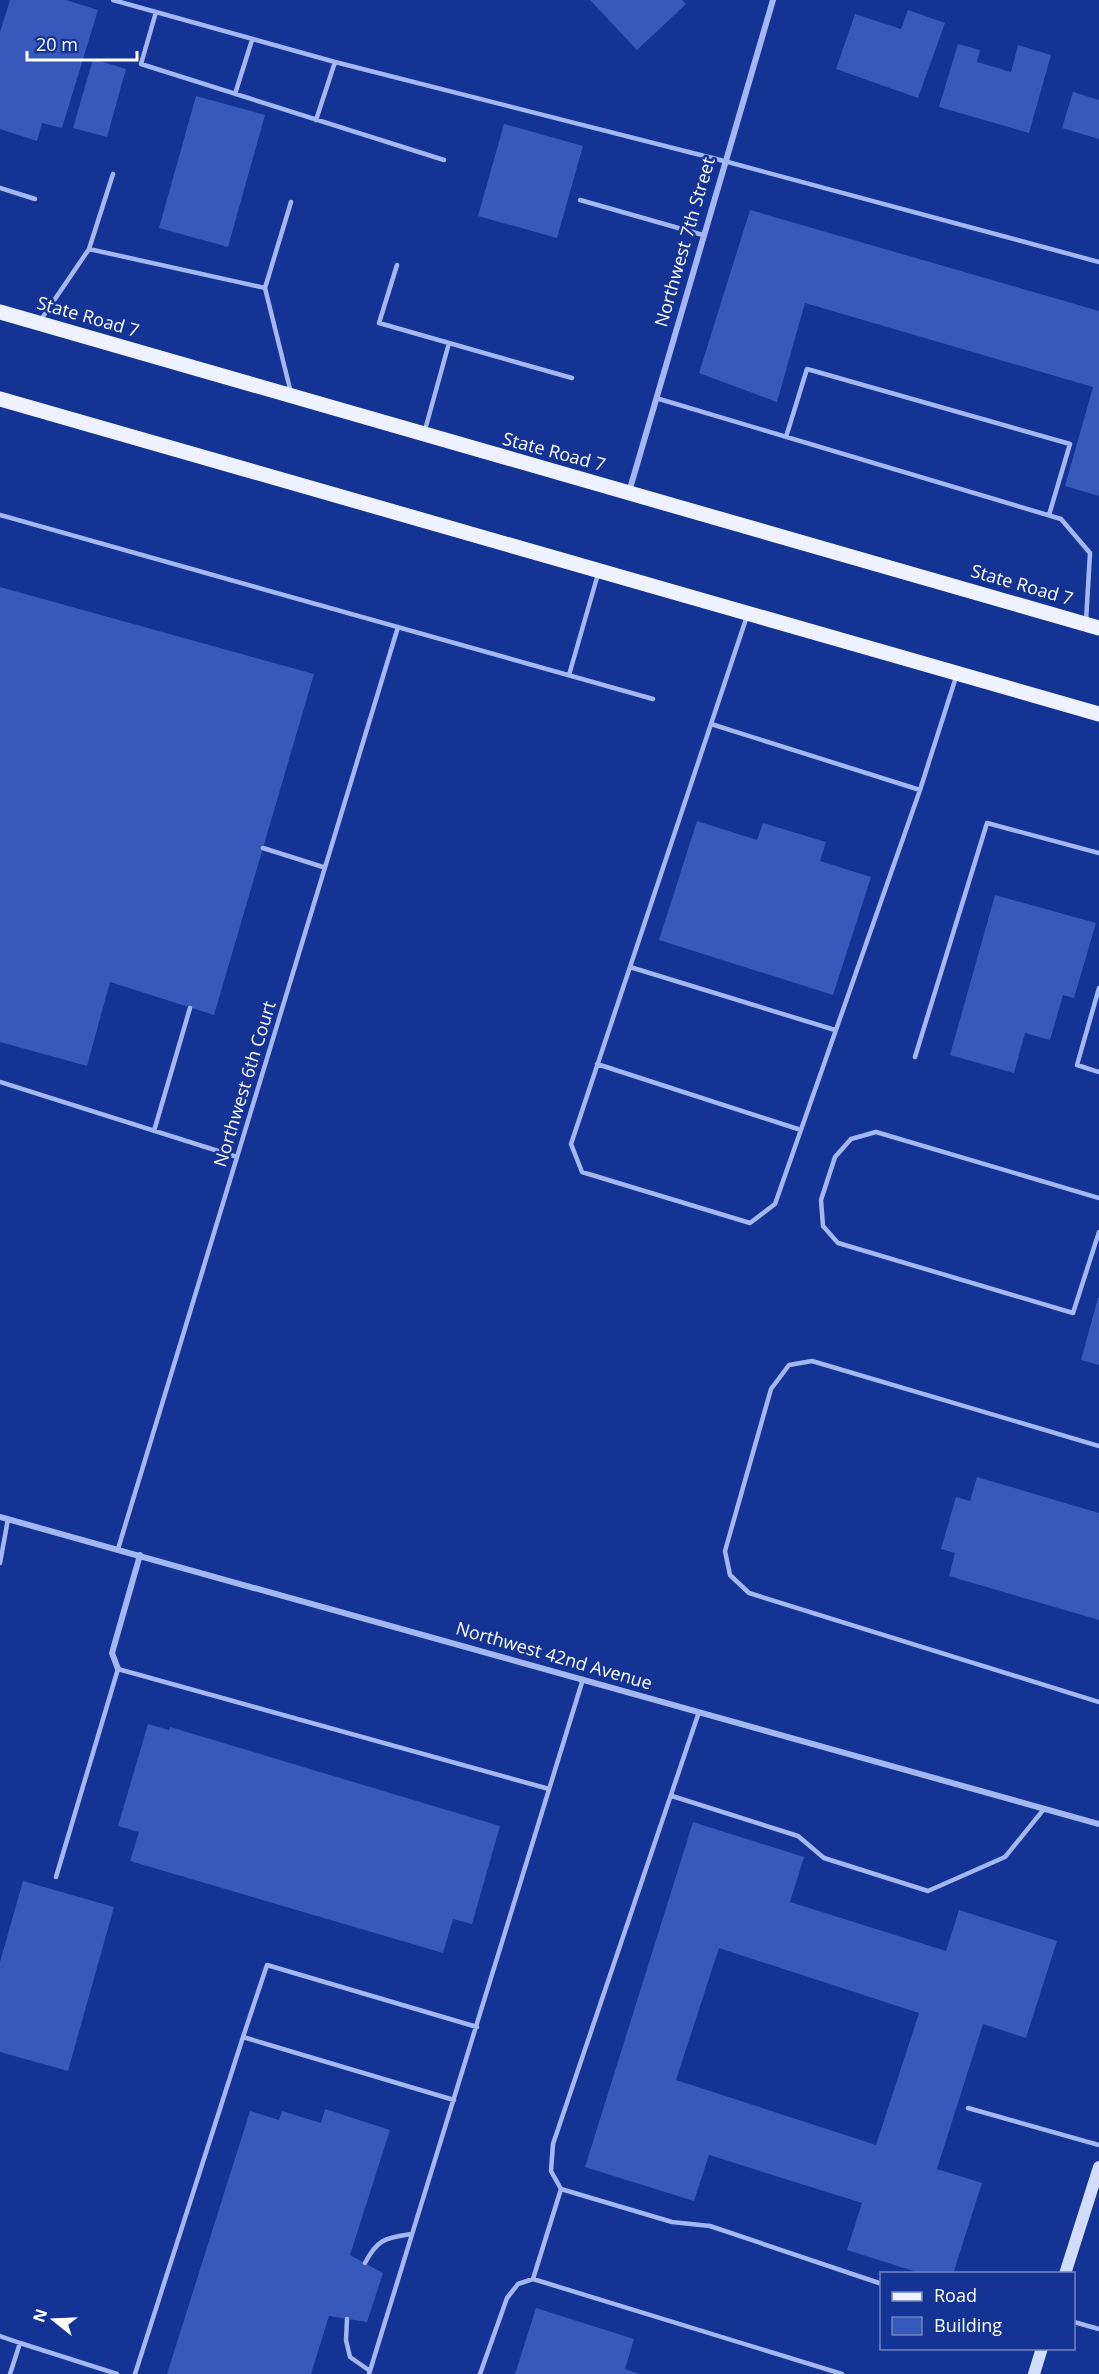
<svg xmlns="http://www.w3.org/2000/svg" width="1099" height="2374" font-family="'Open Sans',sans-serif">
  <style>
    .building { fill: #3759bc; fill-rule: evenodd }
    .lines { fill: none; stroke-linecap: round; stroke-linejoin: round }
    .lane { stroke: #a3b8f2; stroke-width: 4.5 }
    .street { stroke: #a3b8f2; stroke-width: 6 }
    .secondary { stroke: #d2dcfc; stroke-width: 12 }
    .primary { stroke: #eef1ff; stroke-width: 15 }
    .labels { text-anchor: middle; stroke-width: 5; stroke-linejoin: round; paint-order: stroke }
    .street-label { font-size: 18px; fill: #fff; stroke: #133395 }
  </style>
  <rect width="100%" height="100%" fill="#133395"/>
  <path class="building" d="M 10,0 L 66,0 L 98,10 L 62,128 L 42,123 L 37,141 L 0,129 L 0,32 Z
    M 590,0 L 682,0 L 686,4 L 637,50 Z
    M 908,10 L 945,23 L 918,98 L 836,69 L 855,14 L 901,29 Z
    M 958,44 L 980,50 L 977,62 L 1011,72 L 1018,45 L 1051,55 L 1029,133 L 939,107 Z
    M 93,59 L 126,69 L 107,137 L 73,128 Z
    M 1073,92 L 1099,100 L 1099,139 L 1062,128 Z
    M 196,96 L 265,115 L 228,247 L 159,228 Z
    M 504,124 L 583,146 L 557,238 L 478,216 Z
    M 750,210 L 1099,311 L 1099,496 L 1065,486 L 1093,387 L 805,303 L 777,402 L 699,373 Z
    M 0,587 L 314,674 L 214,1015 L 110,982 L 87,1066 L 0,1042 Z
    M 697,821 L 757,840 L 763,823 L 826,842 L 820,861 L 871,877 L 833,995 L 659,940 Z
    M 995,895 L 1096,923 L 1074,998 L 1063,995 L 1050,1040 L 1025,1033 L 1014,1073 L 950,1055 Z
    M 1098,1298 L 1099,1298 L 1099,1365 L 1081,1360 Z
    M 977,1477 L 1099,1513 L 1099,1620 L 949,1576 L 955,1553 L 941,1549 L 956,1497 L 970,1501 Z
    M 148,1724 L 169,1730 L 170,1727 L 500,1826 L 472,1924 L 453,1919 L 443,1953 L 130,1861 L 139,1832 L 118,1826 Z
    M 693,1822 L 804,1857 L 790,1902 L 946,1951 L 959,1910 L 1057,1941 L 1026,2038 L 983,2024 L 937,2169 L 982,2183 L 953,2274 L 923,2274 L 847,2250 L 862,2203 L 709,2155 L 694,2201 L 585,2167 ZM 719,1948 L 919,2013 L 876,2145 L 676,2080 Z
    M 23,1881 L 114,1907 L 68,2071 L 0,2052 L 0,1962 Z
    M 325,2109 L 390,2130 L 350,2255 L 383,2273 L 367,2322 L 329,2316 L 311,2374 L 167,2374 L 250,2111 L 279,2120 L 282,2111 L 321,2123 Z
    M 536,2308 L 634,2339 L 625,2369 L 640,2374 L 515,2374 Z"/>
  <g class="lines">
    <path class="lane" d="M 113,0 L 335,62 L 724,161 L 1099,262
      M 156,12 L 141,64 L 444,160
      M 235,94 L 252,40
      M 316,120 L 335,62
      M 0,188 L 35,199
      M 580,200 L 703,235
      M 291,202 L 265,288 L 291,393
      M 89,249 L 265,288
      M 397,265 L 379,323 L 449,343 L 425,430
      M 40,321 L 89,249 L 113,174
      M 449,343 L 572,378
      M 656,398 L 1061,519 L 1090,553 L 1086,621
      M 786,437 L 807,369 L 1070,444 L 1049,515
      M 0,515 L 653,699
      M 747,616 L 571,1144 L 582,1172 L 750,1223 L 775,1204 L 920,790 L 956,677
      M 569,675 L 598,574
      M 711,724 L 920,790
      M 263,848 L 323,867
      M 630,967 L 835,1030
      M 1099,988 L 1077,1065 L 1099,1072
      M 915,1057 L 987,823 L 1099,853
      M 597,1064 L 801,1130
      M 0,1082 L 237,1157
      M 154,1131 L 190,1008
      M 1099,1198 L 876,1132 L 851,1139 L 835,1157 L 821,1200 L 823,1226 L 838,1243 L 1073,1313 L 1099,1232
      M 1099,1446 L 812,1361 L 789,1365 L 771,1389 L 725,1551 L 730,1575 L 749,1593 L 1099,1702
      M 118,1549 L 398,627
      M 0,1563 L 8,1519
      M 699,1712 L 553,2144 L 551,2171 L 561,2189 L 672,2222 L 710,2226 L 882,2284
      M 672,1796 L 798,1836 L 824,1858 L 928,1891 L 1005,1857 L 1044,1809
      M 56,1877 L 118,1669 L 549,1789
      M 243,2037 L 267,1965 L 477,2027
      M 968,2108 L 1099,2145
      M 365,2263 C 378,2238 386,2238 412,2234
      M 533,2279 L 561,2189
      M 347,2319 L 346,2340 L 350,2357 L 370,2371
      M 1074,2322 L 1099,2329
      M 0,2336 L 20,2343
      M 10,2374 L 20,2343 L 117,2374
      M 135,2374 L 243,2037 L 454,2100
      M 369,2374 L 583,1679
      M 480,2374 L 507,2298 L 518,2284 L 533,2279 L 842,2374"/>
    <path class="street" d="M 629,492 L 773,0
      M 0,1517 L 1099,1824
      M 118,1669 L 112,1653 L 140,1555"/>
    <path class="secondary" d="M 1065,2274 L 1099,2167
      M 1034,2374 L 1042,2348"/>
    <path class="primary" d="M 0,312 L 1099,628
      M 0,399 L 1099,714"/>
  </g>
  <g class="labels">
    <g class="street-label">
      <text transform="translate(685 242) rotate(-74)" y="6">Northwest 7th Street</text>
      <text transform="translate(88 317) rotate(16)" y="6">State Road 7</text>
      <text transform="translate(554 452) rotate(15)" y="6">State Road 7</text>
      <text transform="translate(1022 585) rotate(16)" y="6">State Road 7</text>
      <text transform="translate(245 1084) rotate(-73)" y="6">Northwest 6th Court</text>
      <text transform="translate(554 1656) rotate(16)" y="6">Northwest 42nd Avenue</text>
    </g>
  </g>
  <rect x="880" y="2272" width="195" height="78" fill="#133395" stroke="#7185bf" stroke-width="1.5"/>
  <rect x="892" y="2292" width="30" height="9" fill="#eef1ff" stroke="#7185bf" stroke-width="1.5"/>
  <text x="934" y="2302" font-size="18" fill="#ffffff">Road</text>
  <rect x="892" y="2317" width="30" height="18" fill="#3759bc" stroke="#7185bf" stroke-width="1.5"/>
  <text x="934" y="2332" font-size="18" fill="#ffffff">Building</text>
  <g transform="translate(54 2320) rotate(288)" stroke="#133395" stroke-width="4.5" paint-order="stroke">
  <path d="M0-4.5L10 22L0 15L-10 22Z" fill="#ffffff"/>
  <text y="-9" font-size="16" font-weight="bold" text-anchor="middle" fill="#ffffff">N</text>
  </g>
  <path d="M27 51v9h110v-9" fill="none" stroke="#ffffff" stroke-width="3"/>
  <text x="36" y="51" font-size="18" fill="#ffffff" stroke="#133395" stroke-width="4.5" paint-order="stroke">20 m</text>
</svg>
